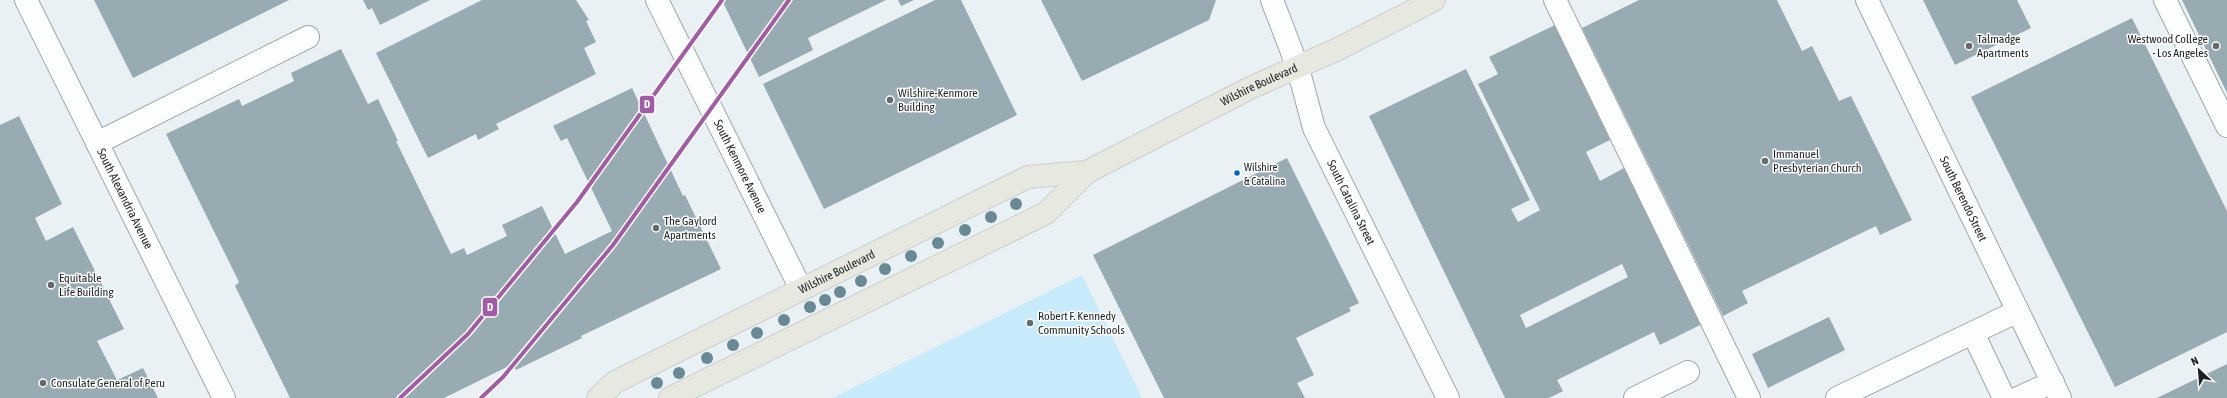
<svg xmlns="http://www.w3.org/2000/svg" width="2227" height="398" font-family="'Asap Condensed',sans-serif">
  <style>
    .green { fill: #c7ebfa }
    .building { fill: #98abb3; fill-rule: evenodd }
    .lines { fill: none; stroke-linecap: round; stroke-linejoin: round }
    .minor-casing { stroke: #a0a5a7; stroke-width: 24 }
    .major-casing { stroke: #cbcecf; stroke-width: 24 }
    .minor { stroke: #fcfdfd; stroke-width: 22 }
    .major { stroke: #e7e8e0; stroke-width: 22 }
    .metro-1-casing { stroke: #fff; stroke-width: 7 }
    .metro-1 { stroke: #a05da5; stroke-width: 4 }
    .tree { fill: #698a94 }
    .poi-dot { fill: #656a6d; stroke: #fff; stroke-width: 1.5 }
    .bus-dot { fill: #0065bd; stroke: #fff; stroke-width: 1.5 }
    .labels { text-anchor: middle; stroke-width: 3; stroke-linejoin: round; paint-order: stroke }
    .bus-label { font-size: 11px; fill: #1e2224; stroke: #fff; text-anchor: start }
    .poi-label { font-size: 12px; fill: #1e2224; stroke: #fff; text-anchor: start }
    .street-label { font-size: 12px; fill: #1e2224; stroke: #fff }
    .line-badge { stroke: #fff; stroke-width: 1.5 }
    .badge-label { font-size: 11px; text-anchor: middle; font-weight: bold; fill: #fff }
  </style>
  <rect width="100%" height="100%" fill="#eaf1f4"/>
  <path class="green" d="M 1082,275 L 1142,398 L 832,398 Z"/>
  <path class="building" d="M 94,0 L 289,0 L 133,78 Z
    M 363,0 L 430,0 L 380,25 L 372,8 L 368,10 Z
    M 482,0 L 576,0 L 589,20 L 586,21 L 596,42 L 584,48 L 596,74 L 496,124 L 499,129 L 478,140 L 476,134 L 428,158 L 376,53 Z
    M 722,0 L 886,0 L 808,38 L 813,50 L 759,77 Z
    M 898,0 L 914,0 L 901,6 Z
    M 935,0 L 961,0 L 1017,115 L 824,209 L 763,84 Z
    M 1041,0 L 1216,0 L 1209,20 L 1082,81 Z
    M 1639,0 L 1777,0 L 1802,51 L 1812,46 L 1839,101 L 1851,96 L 1912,220 L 1880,235 L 1876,226 L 1742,291 L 1748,303 L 1723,316 L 1582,28 Z
    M 1923,0 L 2017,0 L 2031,28 L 1955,65 Z
    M 2182,0 L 2227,0 L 2227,93 Z
    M 2132,18 L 2227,211 L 2227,332 L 2115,387 L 1971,97 Z
    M 1555,25 L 1610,140 L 1586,152 L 1600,181 L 1624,168 L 1702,324 L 1660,345 L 1654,332 L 1557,380 L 1563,391 L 1549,398 L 1505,398 L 1369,116 L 1466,69 L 1530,200 L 1511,209 L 1518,222 L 1540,210 L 1478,84 L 1498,74 L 1489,57 ZM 1622,264 L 1628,277 L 1526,328 L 1520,315 Z
    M 341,49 L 368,104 L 378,99 L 398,141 L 396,141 L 451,254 L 464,248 L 467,255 L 507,236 L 502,225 L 542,206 L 565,254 L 612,231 L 567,138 L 561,141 L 553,126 L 632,88 L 683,196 L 685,195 L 721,269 L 581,336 L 582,338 L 516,370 L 513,364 L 444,398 L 290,398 L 235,286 L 239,282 L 166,134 L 239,99 L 242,106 L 294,81 L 291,73 Z
    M 19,116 L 62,204 L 35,218 L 46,241 L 73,227 L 124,329 L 97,341 L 117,380 L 143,368 L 158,398 L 0,398 L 0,125 Z
    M 1287,158 L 1359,303 L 1349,308 L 1351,311 L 1296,338 L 1314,375 L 1297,383 L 1305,398 L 1164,398 L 1093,255 Z
    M 1829,317 L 1845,350 L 1768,388 L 1752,354 Z
    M 2227,364 L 2227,398 L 2157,398 Z"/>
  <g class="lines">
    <defs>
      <g id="minor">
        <path id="s1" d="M 26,0 L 224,398"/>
        <path id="s2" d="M 657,0 L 801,289"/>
        <path id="s3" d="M 1272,0 L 1298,68 L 1314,128 L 1448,398"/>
        <path d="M 1555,0 L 1749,398"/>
        <path id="s4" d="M 1867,0 L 2060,398"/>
        <path d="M 2165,0 L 2227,126"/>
        <path d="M 97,143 L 308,37"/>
        <path d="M 1973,333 L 2004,398"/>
        <path d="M 1635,398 L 1688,372"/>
        <path d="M 1837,398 L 2018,311"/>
        <path d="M 2018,398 L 2053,382"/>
      </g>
      <g id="major">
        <path id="s5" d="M 598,398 L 615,382 L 1028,177 L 1087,172"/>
        <path id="s6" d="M 670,398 L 1046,213 L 1087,172 L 1250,88 L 1338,49 L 1434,0"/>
      </g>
    </defs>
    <use href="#minor" class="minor-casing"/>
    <use href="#major" class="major-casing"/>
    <use href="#minor" class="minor"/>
    <use href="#major" class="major"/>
    <defs>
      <path id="metro-1" d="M 400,398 L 468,334 L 577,202 L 722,0
        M 481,398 L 503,377 L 613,245 L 789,0"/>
    </defs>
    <use href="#metro-1" class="metro-1-casing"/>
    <use href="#metro-1" class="metro-1"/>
  </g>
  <g class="tree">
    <circle cx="1016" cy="204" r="6"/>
    <circle cx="991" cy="217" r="6"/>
    <circle cx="965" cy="230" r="6"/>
    <circle cx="938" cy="243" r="6"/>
    <circle cx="911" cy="256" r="6"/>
    <circle cx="885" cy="269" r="6"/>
    <circle cx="861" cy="281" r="6"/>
    <circle cx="840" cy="292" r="6"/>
    <circle cx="825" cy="300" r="6"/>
    <circle cx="810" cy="307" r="6"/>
    <circle cx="784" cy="320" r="6"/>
    <circle cx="757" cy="333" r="6"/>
    <circle cx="733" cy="345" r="6"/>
    <circle cx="707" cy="358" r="6"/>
    <circle cx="679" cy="373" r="6"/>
    <circle cx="657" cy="383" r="6"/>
  </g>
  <g class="poi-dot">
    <circle cx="1969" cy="46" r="4"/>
    <circle cx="2216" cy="46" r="4"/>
    <circle cx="890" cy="100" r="4"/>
    <circle cx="1765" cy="161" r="4"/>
    <circle cx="656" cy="228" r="4"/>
    <circle cx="51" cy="285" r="4"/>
    <circle cx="1030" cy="323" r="4"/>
    <circle cx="43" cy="383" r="4"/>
  </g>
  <circle class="bus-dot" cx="1237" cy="173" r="3.5"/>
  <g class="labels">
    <g class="bus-label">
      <text x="1244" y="171">Wilshire<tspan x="1244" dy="14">&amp; Catalina</tspan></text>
    </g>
    <g class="poi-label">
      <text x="1977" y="43">Talmadge<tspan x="1977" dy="14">Apartments</tspan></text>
      <text x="2208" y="43" text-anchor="end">Westwood College<tspan x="2208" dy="14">- Los Angeles</tspan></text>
      <text x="898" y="97">Wilshire-Kenmore<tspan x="898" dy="14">Building</tspan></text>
      <text x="1773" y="158">Immanuel<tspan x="1773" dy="14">Presbyterian Church</tspan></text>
      <text x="664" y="225">The Gaylord<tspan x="664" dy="14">Apartments</tspan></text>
      <text x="59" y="282">Equitable<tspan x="59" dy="14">Life Building</tspan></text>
      <text x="1038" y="320">Robert F. Kennedy<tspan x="1038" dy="14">Community Schools</tspan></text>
      <text x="51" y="387">Consulate General of Peru</text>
    </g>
    <g class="street-label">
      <text dy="4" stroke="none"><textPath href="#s6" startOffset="670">Wilshire Boulevard</textPath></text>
      <text dy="4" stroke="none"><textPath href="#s2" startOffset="186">South Kenmore Avenue</textPath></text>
      <text dy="4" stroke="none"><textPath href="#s1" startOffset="222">South Alexandria Avenue</textPath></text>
      <text dy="4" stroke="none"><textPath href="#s4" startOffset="221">South Berendo Street</textPath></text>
      <text dy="4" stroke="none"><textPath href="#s3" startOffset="218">South Catalina Street</textPath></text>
      <text dy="4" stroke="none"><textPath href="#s5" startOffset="271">Wilshire Boulevard</textPath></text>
    </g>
  </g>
  <g class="line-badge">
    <rect x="639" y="95" width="16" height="19" rx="4" fill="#a05da5"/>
    <rect x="482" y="297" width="16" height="20" rx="4" fill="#a05da5"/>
  </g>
  <g class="badge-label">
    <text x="647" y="108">D</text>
    <text x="490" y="311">D</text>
  </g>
  <g transform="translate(2199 370) rotate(334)" stroke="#ffffff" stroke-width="3" paint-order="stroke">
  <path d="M0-3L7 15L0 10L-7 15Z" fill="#1e2224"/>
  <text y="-6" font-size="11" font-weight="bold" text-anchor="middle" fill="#1e2224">N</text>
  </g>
</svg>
